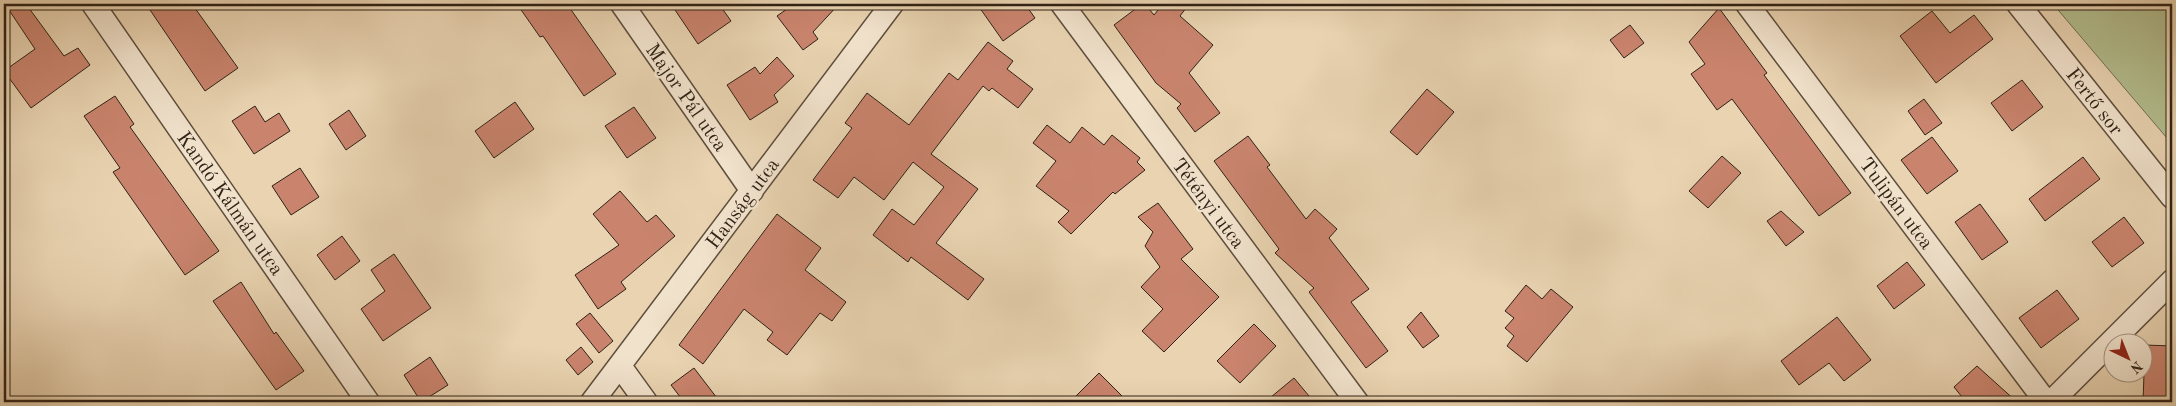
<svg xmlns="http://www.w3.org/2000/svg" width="2176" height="406" font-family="'Old Standard TT',serif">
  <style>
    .green { fill: #b3bd8e; stroke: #717052 }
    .building { fill: #ca846e; stroke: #2f2216 }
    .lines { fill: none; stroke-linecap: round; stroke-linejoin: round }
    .minor-casing { stroke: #5e4e3d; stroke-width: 25 }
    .minor { stroke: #f1e2cc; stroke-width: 22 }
    .labels { text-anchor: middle; stroke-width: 5; stroke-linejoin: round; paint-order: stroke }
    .street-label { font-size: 20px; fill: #2f2216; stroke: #f1e2cc }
  </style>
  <rect width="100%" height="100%" fill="#e9d3b1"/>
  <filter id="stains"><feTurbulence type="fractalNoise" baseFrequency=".004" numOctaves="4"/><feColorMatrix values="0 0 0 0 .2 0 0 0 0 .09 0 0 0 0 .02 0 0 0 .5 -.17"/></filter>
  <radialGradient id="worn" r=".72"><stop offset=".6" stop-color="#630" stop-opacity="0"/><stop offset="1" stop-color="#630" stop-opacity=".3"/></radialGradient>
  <path class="green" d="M 2053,4 L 2172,4 L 2172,144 Z"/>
  <path class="building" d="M 5,4 L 26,4 L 64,56 L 78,48 L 90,65 L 31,108 L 4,71 L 35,49 Z
    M 146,4 L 192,4 L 238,68 L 205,91 Z
    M 517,4 L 567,4 L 616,74 L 584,96 L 543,36 L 540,37 Z
    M 671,4 L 719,4 L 731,21 L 698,44 Z
    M 794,4 L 839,4 L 813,32 L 818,39 L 803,50 L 777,16 Z
    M 977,4 L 1025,4 L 1035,18 L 1003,41 Z
    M 1142,4 L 1145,4 L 1154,15 L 1163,4 L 1189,4 L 1180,16 L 1213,45 L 1189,73 L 1220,113 L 1195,132 L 1177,108 L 1181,104 L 1156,83 L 1114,25 Z
    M 1719,8 L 1767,73 L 1764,75 L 1851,193 L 1819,216 L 1732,99 L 1717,110 L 1691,74 L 1705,64 L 1689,42 Z
    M 1932,11 L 1950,33 L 1974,15 L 1993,39 L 1936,83 L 1900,36 Z
    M 1630,25 L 1644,43 L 1624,58 L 1610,40 Z
    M 988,42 L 1013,61 L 1007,69 L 1033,89 L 1018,108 L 992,88 L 989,91 L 983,86 L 931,154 L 978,189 L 936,243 L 984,279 L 968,300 L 911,257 L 908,262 L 873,235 L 892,209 L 914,225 L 944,187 L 913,162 L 884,200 L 854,177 L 838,198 L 813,180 L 852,128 L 845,123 L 867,93 L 909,125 L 949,73 L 958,80 Z
    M 777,57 L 794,76 L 774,95 L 778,102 L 750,120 L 727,85 L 755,67 L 760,74 Z
    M 2022,80 L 2043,107 L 2012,131 L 1991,103 Z
    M 1427,89 L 1454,112 L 1417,155 L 1390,132 Z
    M 115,96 L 134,124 L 130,127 L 219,251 L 185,275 L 113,172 L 120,168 L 84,116 Z
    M 1924,99 L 1942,123 L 1925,135 L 1908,111 Z
    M 515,102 L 534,129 L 494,158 L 475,131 Z
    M 255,106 L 265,122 L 279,113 L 290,131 L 254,154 L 232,121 Z
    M 634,107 L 656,138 L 627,158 L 605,126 Z
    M 349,110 L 366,136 L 346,150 L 329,124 Z
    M 1047,125 L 1070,143 L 1082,127 L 1104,145 L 1112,135 L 1140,158 L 1137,162 L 1145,170 L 1115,194 L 1113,192 L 1071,234 L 1058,222 L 1069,211 L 1036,186 L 1056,161 L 1033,143 Z
    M 1248,136 L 1270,165 L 1267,167 L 1306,219 L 1315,209 L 1337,229 L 1329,238 L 1369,289 L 1351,302 L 1388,351 L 1366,368 L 1309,292 L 1314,288 L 1275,253 L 1279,249 L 1214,161 Z
    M 1932,137 L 1958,171 L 1927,194 L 1901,160 Z
    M 1722,156 L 1741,173 L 1708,208 L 1689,191 Z
    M 2083,157 L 2100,179 L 2045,221 L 2029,199 Z
    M 300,168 L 319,197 L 291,215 L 272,186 Z
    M 620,191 L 647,222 L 656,215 L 675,236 L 621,282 L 626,289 L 598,309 L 575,275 L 619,245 L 593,214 Z
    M 1158,203 L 1193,249 L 1181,259 L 1219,297 L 1164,352 L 1142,331 L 1163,309 L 1141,287 L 1160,267 L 1145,246 L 1153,232 L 1138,217 Z
    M 1980,204 L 2008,242 L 1982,260 L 1955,222 Z
    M 1781,211 L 1804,232 L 1786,246 L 1767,221 Z
    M 777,214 L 821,248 L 805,270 L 846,302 L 832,321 L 820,313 L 787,355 L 767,340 L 773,332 L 744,309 L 703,364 L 679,345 Z
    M 2124,217 L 2144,243 L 2112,267 L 2092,242 Z
    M 342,236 L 360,261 L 335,280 L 317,255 Z
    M 394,254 L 431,308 L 383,341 L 361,309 L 385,291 L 371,270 Z
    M 1907,262 L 1925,285 L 1894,309 L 1877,286 Z
    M 241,282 L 274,334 L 276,332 L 304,371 L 276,390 L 213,301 Z
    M 1526,285 L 1542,299 L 1551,289 L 1573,307 L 1527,362 L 1507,346 L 1514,336 L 1505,328 L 1514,318 L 1505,311 Z
    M 2057,290 L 2079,319 L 2041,348 L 2019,318 Z
    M 1421,312 L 1439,336 L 1423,348 L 1407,327 Z
    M 590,313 L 613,341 L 599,353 L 576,324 Z
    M 1837,317 L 1871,360 L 1844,381 L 1829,363 L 1799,385 L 1781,361 Z
    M 1254,324 L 1276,346 L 1240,383 L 1217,361 Z
    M 2145,345 L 2172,346 L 2172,402 L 2143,402 Z
    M 581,347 L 593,362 L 578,375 L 566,360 Z
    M 430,357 L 448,385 L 421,402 L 404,375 Z
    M 1977,366 L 2017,402 L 1966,402 L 1954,387 Z
    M 694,368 L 720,402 L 684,402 L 671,385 Z
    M 1099,373 L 1128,402 L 1070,402 Z
    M 1294,378 L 1314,402 L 1265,402 Z"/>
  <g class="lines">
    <defs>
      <path id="minor" d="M 93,4 L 368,402
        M 622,4 L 752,191
        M 1062,4 L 1357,402
        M 1747,4 L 2046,402
        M 2018,4 L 2172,197
        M 620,366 L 646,402
        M 592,402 L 892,4
        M 2051,402 L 2172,281"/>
    </defs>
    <use href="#minor" class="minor-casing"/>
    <use href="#minor" class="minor"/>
  </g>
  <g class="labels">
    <g class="street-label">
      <text transform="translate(687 97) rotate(55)" y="7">Major Pál utca</text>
      <text transform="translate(2095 101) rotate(52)" y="7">Fertő sor</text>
      <text transform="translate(231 203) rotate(55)" y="7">Kandó Kálmán utca</text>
      <text transform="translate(742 203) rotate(-53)" y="7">Hanság utca</text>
      <text transform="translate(1209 203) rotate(53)" y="7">Tétényi utca</text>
      <text transform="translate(1897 203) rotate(53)" y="7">Tulipán utca</text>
    </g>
  </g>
  <rect width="2176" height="406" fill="none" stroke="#e9d3b1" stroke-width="20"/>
  <rect x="5" y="5" width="2166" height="396" fill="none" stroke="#2f2216" stroke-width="2.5"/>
  <rect x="10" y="10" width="2156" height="386" fill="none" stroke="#2f2216"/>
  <g transform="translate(2128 358) rotate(137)"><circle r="24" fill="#f1e2cc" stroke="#a39583"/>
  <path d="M0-4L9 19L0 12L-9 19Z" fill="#8f2418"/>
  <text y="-8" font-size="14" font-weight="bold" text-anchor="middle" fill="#2f2216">N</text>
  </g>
  <rect width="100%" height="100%" filter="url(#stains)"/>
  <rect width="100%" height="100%" fill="url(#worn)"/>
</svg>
